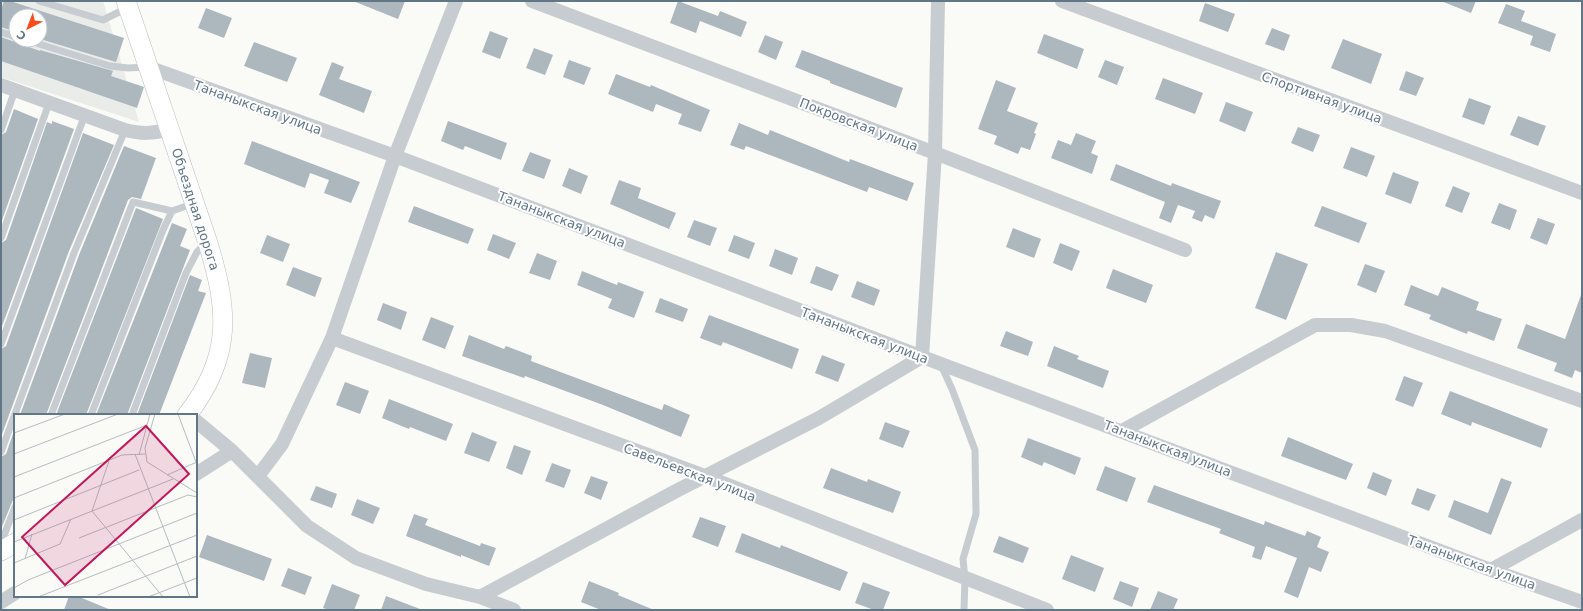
<svg xmlns="http://www.w3.org/2000/svg" width="1583" height="611" font-family="'DejaVu Sans',sans-serif">
  <style>
    .built { fill: #eaecea; fill-rule: evenodd }
    .building { fill: #adb7be }
    .lines { fill: none; stroke-linecap: round; stroke-linejoin: round }
    .secondary-casing { stroke: #b9c0c5; stroke-width: 20 }
    .service { stroke: #c7ccd0; stroke-width: 7 }
    .minor { stroke: #c7ccd0; stroke-width: 14 }
    .secondary { stroke: #fff; stroke-width: 19 }
    .labels { text-anchor: middle; stroke-width: 4; stroke-linejoin: round; paint-order: stroke }
    .street-label { font-size: 13px; fill: #617686; stroke: #fff }
    .inset-road { fill: none; stroke: #b4bdc3; stroke-width: 1 }
    .view { fill: #c2185b; fill-opacity: 0.15; stroke: #c2185b; stroke-width: 2 }
    .inset-edge { fill: none; stroke: #617686; stroke-width: 2 }
  </style>
  <rect width="100%" height="100%" fill="#fafaf7"/>
  <path class="built" d="M 1,1 L 103,1 L 139,122 L 1,77 ZM 16,16 L 40,16 L 40,40 L 16,40 Z"/>
  <path class="building" d="M 4,1 L 10,1 L 124,38 L 116,62 L 40,39 L 40,16 L 16,16 L 16,32 L 1,27 L 1,10 Z
    M 353,1 L 405,1 L 398,19 Z
    M 678,1 L 718,16 L 720,11 L 747,22 L 741,37 L 700,21 L 696,33 L 670,23 Z
    M 1441,1 L 1476,1 L 1471,13 Z
    M 1205,3 L 1235,14 L 1228,32 L 1199,21 Z
    M 1506,4 L 1525,11 L 1521,21 L 1556,34 L 1550,52 L 1530,45 L 1533,36 L 1498,23 Z
    M 206,8 L 232,18 L 224,38 L 198,28 Z
    M 1272,28 L 1290,35 L 1284,51 L 1265,44 Z
    M 490,31 L 508,38 L 500,59 L 482,52 Z
    M 1044,34 L 1084,49 L 1077,69 L 1037,53 Z
    M 765,35 L 783,42 L 776,60 L 758,52 Z
    M 1,37 L 40,51 L 40,50 L 113,71 L 111,76 L 144,87 L 137,108 L 1,61 Z
    M 1343,39 L 1382,54 L 1371,84 L 1331,68 Z
    M 254,42 L 297,58 L 287,82 L 244,66 Z
    M 534,48 L 553,55 L 545,75 L 526,68 Z
    M 802,50 L 903,88 L 896,108 L 830,83 L 830,81 L 795,67 Z
    M 569,60 L 591,68 L 584,85 L 563,77 Z
    M 1105,60 L 1124,67 L 1117,85 L 1098,77 Z
    M 332,62 L 344,67 L 339,79 L 372,91 L 364,113 L 319,95 Z
    M 1406,71 L 1424,78 L 1416,96 L 1399,90 Z
    M 616,74 L 650,87 L 651,85 L 710,110 L 701,132 L 678,124 L 682,114 L 656,104 L 653,112 L 608,94 Z
    M 1163,78 L 1203,93 L 1195,114 L 1155,99 Z
    M 996,80 L 1016,88 L 1007,111 L 1038,123 L 1034,133 L 1036,134 L 1030,150 L 1021,147 L 1018,154 L 994,144 L 997,136 L 978,129 Z
    M 1469,98 L 1491,106 L 1484,125 L 1462,117 Z
    M 1226,102 L 1253,112 L 1245,132 L 1219,121 Z
    M 14,109 L 38,119 L 1,223 L 1,135 L 6,132 Z
    M 1518,116 L 1546,126 L 1538,146 L 1510,135 Z
    M 52,121 L 74,129 L 1,329 L 1,243 L 6,240 L 47,122 L 52,124 Z
    M 448,121 L 507,143 L 501,160 L 465,146 L 463,150 L 441,141 Z
    M 739,123 L 768,135 L 770,130 L 849,162 L 850,159 L 914,183 L 907,201 L 869,187 L 867,192 L 746,146 L 744,150 L 730,145 Z
    M 1298,127 L 1320,135 L 1313,152 L 1291,143 Z
    M 83,133 L 114,145 L 69,251 L 1,437 L 1,349 L 6,346 Z
    M 1076,133 L 1096,141 L 1091,153 L 1098,156 L 1092,174 L 1051,158 L 1058,140 L 1071,145 Z
    M 252,141 L 360,182 L 351,203 L 324,193 L 329,180 L 310,173 L 305,188 L 244,164 Z
    M 124,146 L 156,158 L 141,199 L 132,197 L 128,200 L 46,415 L 20,415 L 79,255 Z
    M 1351,147 L 1375,156 L 1367,177 L 1343,168 Z
    M 530,152 L 551,160 L 544,179 L 522,171 Z
    M 1116,164 L 1171,186 L 1172,183 L 1221,201 L 1214,219 L 1205,215 L 1202,222 L 1192,218 L 1195,211 L 1178,205 L 1171,223 L 1159,218 L 1165,202 L 1110,180 Z
    M 569,168 L 588,176 L 581,194 L 562,186 Z
    M 1393,172 L 1419,182 L 1411,204 L 1385,194 Z
    M 619,180 L 641,188 L 638,198 L 676,213 L 669,229 L 610,204 Z
    M 1453,186 L 1470,193 L 1462,213 L 1445,206 Z
    M 1499,203 L 1517,210 L 1510,230 L 1491,223 Z
    M 414,206 L 474,229 L 468,244 L 408,222 Z
    M 1322,206 L 1367,223 L 1359,243 L 1314,226 Z
    M 136,208 L 163,219 L 86,415 L 56,415 Z
    M 1538,218 L 1555,224 L 1547,245 L 1530,238 Z
    M 694,220 L 717,228 L 710,246 L 687,237 Z
    M 172,223 L 187,229 L 180,246 L 190,250 L 127,415 L 96,415 Z
    M 1013,228 L 1041,239 L 1034,258 L 1006,247 Z
    M 493,234 L 516,243 L 509,259 L 487,250 Z
    M 267,235 L 290,244 L 283,262 L 260,253 Z
    M 734,235 L 755,243 L 749,259 L 728,251 Z
    M 1060,243 L 1080,251 L 1072,271 L 1053,263 Z
    M 775,249 L 798,258 L 792,275 L 769,266 Z
    M 1276,252 L 1308,264 L 1286,320 L 1255,308 Z
    M 537,253 L 557,261 L 550,280 L 529,273 Z
    M 1365,264 L 1385,271 L 1376,293 L 1357,285 Z
    M 816,266 L 839,275 L 832,291 L 810,283 Z
    M 293,267 L 322,278 L 315,297 L 286,285 Z
    M 1113,269 L 1153,285 L 1146,303 L 1106,288 Z
    M 582,271 L 617,285 L 618,282 L 644,292 L 634,318 L 608,308 L 612,299 L 577,285 Z
    M 190,275 L 202,280 L 198,291 L 206,293 L 159,415 L 137,415 Z
    M 857,281 L 880,290 L 874,306 L 851,297 Z
    M 1411,285 L 1438,296 L 1442,287 L 1479,302 L 1476,310 L 1502,319 L 1494,341 L 1468,331 L 1467,334 L 1429,319 L 1431,315 L 1404,305 Z
    M 1581,295 L 1582,373 L 1575,370 L 1572,378 L 1554,371 L 1557,363 L 1517,348 L 1526,324 L 1565,339 Z
    M 660,298 L 688,309 L 683,322 L 655,312 Z
    M 383,303 L 407,312 L 401,330 L 377,320 Z
    M 709,315 L 799,349 L 792,369 L 723,342 L 721,346 L 700,338 Z
    M 431,317 L 454,326 L 445,349 L 422,340 Z
    M 1006,331 L 1033,342 L 1028,356 L 1000,346 Z
    M 469,335 L 504,349 L 506,346 L 532,356 L 531,361 L 662,410 L 664,404 L 690,415 L 681,437 L 603,405 L 525,376 L 524,378 L 462,356 Z
    M 1054,346 L 1079,356 L 1077,359 L 1109,371 L 1103,388 L 1047,366 Z
    M 250,353 L 272,358 L 265,388 L 242,383 Z
    M 822,355 L 845,364 L 838,382 L 815,373 Z
    M 1404,376 L 1423,383 L 1413,407 L 1395,400 Z
    M 345,382 L 369,391 L 360,414 L 336,405 Z
    M 1450,391 L 1548,429 L 1541,448 L 1472,422 L 1471,426 L 1441,414 Z
    M 389,399 L 453,424 L 446,441 L 410,427 L 409,429 L 382,418 Z
    M 885,422 L 910,431 L 903,448 L 879,439 Z
    M 15,428 L 15,495 L 1,529 L 1,457 L 6,454 Z
    M 472,432 L 497,442 L 489,462 L 464,453 Z
    M 1288,437 L 1353,464 L 1346,480 L 1281,456 Z
    M 1028,438 L 1081,458 L 1075,475 L 1044,462 L 1042,466 L 1021,457 Z
    M 514,445 L 531,451 L 522,475 L 506,468 Z
    M 552,463 L 571,470 L 564,488 L 545,481 Z
    M 1105,466 L 1136,478 L 1127,502 L 1096,490 Z
    M 831,468 L 867,482 L 868,479 L 901,492 L 893,513 L 823,488 Z
    M 1373,472 L 1392,480 L 1386,496 L 1367,488 Z
    M 591,476 L 608,482 L 601,500 L 584,493 Z
    M 1501,478 L 1512,482 L 1491,535 L 1448,517 L 1454,500 L 1488,513 Z
    M 1154,485 L 1264,525 L 1265,521 L 1305,536 L 1307,531 L 1321,537 L 1317,547 L 1329,552 L 1321,572 L 1309,567 L 1298,598 L 1284,592 L 1297,558 L 1266,546 L 1261,560 L 1252,557 L 1255,547 L 1219,533 L 1221,529 L 1147,502 Z
    M 316,486 L 337,494 L 332,508 L 310,500 Z
    M 1417,488 L 1436,495 L 1429,511 L 1411,504 Z
    M 357,499 L 380,508 L 373,524 L 351,515 Z
    M 414,514 L 428,519 L 425,525 L 480,546 L 481,543 L 496,548 L 489,566 L 461,555 L 461,557 L 406,536 Z
    M 700,517 L 726,526 L 718,547 L 692,537 Z
    M 742,533 L 780,548 L 781,545 L 848,572 L 840,591 L 735,552 Z
    M 207,535 L 272,559 L 264,581 L 199,557 Z
    M 999,536 L 1029,548 L 1023,563 L 993,552 Z
    M 1071,555 L 1104,568 L 1095,592 L 1062,579 Z
    M 288,568 L 312,577 L 305,595 L 281,586 Z
    M 589,581 L 619,593 L 618,595 L 654,610 L 601,610 L 581,602 Z
    M 1120,581 L 1139,588 L 1132,607 L 1113,599 Z
    M 863,582 L 890,592 L 883,610 L 874,610 L 855,603 Z
    M 332,584 L 360,595 L 354,610 L 329,610 L 323,608 Z
    M 1158,591 L 1178,599 L 1173,610 L 1150,610 Z
    M 69,596 L 77,596 L 111,610 L 64,610 Z
    M 386,596 L 420,609 L 420,610 L 381,610 Z"/>
  <g class="lines">
    <defs>
      <path id="secondary" d="M 126,1 L 207,240 C 228,308 234,355 187,415
        M 1,551 L 15,543"/>
    </defs>
    <use href="#secondary" class="secondary-casing"/>
    <path class="service" d="M 39,1 L 103,20 L 127,8
      M 1,32 L 16,37
      M 26,40 L 110,66 L 128,68 L 148,67
      M 1,130 L 15,90
      M 1,238 L 49,103
      M 1,344 L 84,117
      M 941,365 L 952,389 L 975,450 L 976,514 L 963,559 L 965,579 L 964,610
      M 51,415 L 133,202 L 172,211
      M 91,415 L 163,230 L 172,211 L 195,203
      M 132,415 L 186,273 L 197,252 L 206,242
      M 1,452 L 74,253 L 125,130
      M 1,543 L 15,507"/>
    <path class="minor" d="M 532,1 L 935,153 L 1185,250
      M 1062,1 L 1582,193
      M 148,67 L 395,156 L 941,364 L 1491,570 L 1582,602
      M 1,85 L 125,130 C 141,134 153,134 169,129
      M 332,338 L 705,476 L 1047,610
      M 196,421 L 232,451 L 307,526 L 356,558 L 426,584 L 480,597 L 514,610
      M 1122,431 L 1315,325 L 1351,325 L 1385,331 L 1582,401
      M 196,474 L 232,451
      M 258,476 L 282,444 L 332,338 L 395,156 L 456,1
      M 1491,570 L 1582,520
      M 480,597 L 676,491 L 819,418 L 922,357 L 935,153 L 938,1
      M 1,602 L 15,593"/>
    <use href="#secondary" class="secondary"/>
  </g>
  <g class="labels">
    <g class="street-label">
      <text transform="translate(1322 97) rotate(20)" y="5">Спортивная улица</text>
      <text transform="translate(258 107) rotate(20)" y="5">Тананыкская улица</text>
      <text transform="translate(859 124) rotate(21)" y="5">Покровская улица</text>
      <text transform="translate(196 209) rotate(72)" y="5">Объездная дорога</text>
      <text transform="translate(562 219) rotate(21)" y="5">Тананыкская улица</text>
      <text transform="translate(865 335) rotate(21)" y="5">Тананыкская улица</text>
      <text transform="translate(1168 448) rotate(21)" y="5">Тананыкская улица</text>
      <text transform="translate(690 472) rotate(21)" y="5">Савельевская улица</text>
      <text transform="translate(1472 562) rotate(20)" y="5">Тананыкская улица</text>
    </g>
  </g>
  <g transform="translate(14 414)">
    <rect width="183" height="183" fill="#fafaf7"/>
    <path class="inset-road" d="M 141,0 L 131,34 L 133,48 L 183,79M 164,0 L 182,48M 0,19 L 51,0M 0,40 L 104,0M 121,40 L 176,183M 125,41 L 136,0M 95,47 L 78,97 L 149,183M 153,61 L 183,48M 0,63 L 133,11M 0,84 L 108,41 L 131,40M 0,106 L 125,56M 65,124 L 174,81 L 183,83M 0,128 L 159,65M 11,145 L 18,120M 0,149 L 46,130 L 57,105M 0,174 L 14,166 L 183,99M 84,181 L 183,142M 24,183 L 183,121M 134,183 L 183,164"/>
    <path class="view" d="M 132,12 L 175,60 L 51,171 L 8,123 Z"/>
    <rect width="183" height="183" class="inset-edge"/>
  </g>
  <rect width="1583" height="611" fill="none" stroke="#617686" stroke-width="4"/>
  <g transform="translate(28 28) rotate(222)"><circle r="19" fill="#ffffff" stroke="#c0c8cf"/>
  <path d="M0-3L7 15L0 10L-7 15Z" fill="#f64d1b"/>
  <text y="-6" font-size="11" font-weight="bold" text-anchor="middle" fill="#617686">С</text>
  </g>
</svg>
